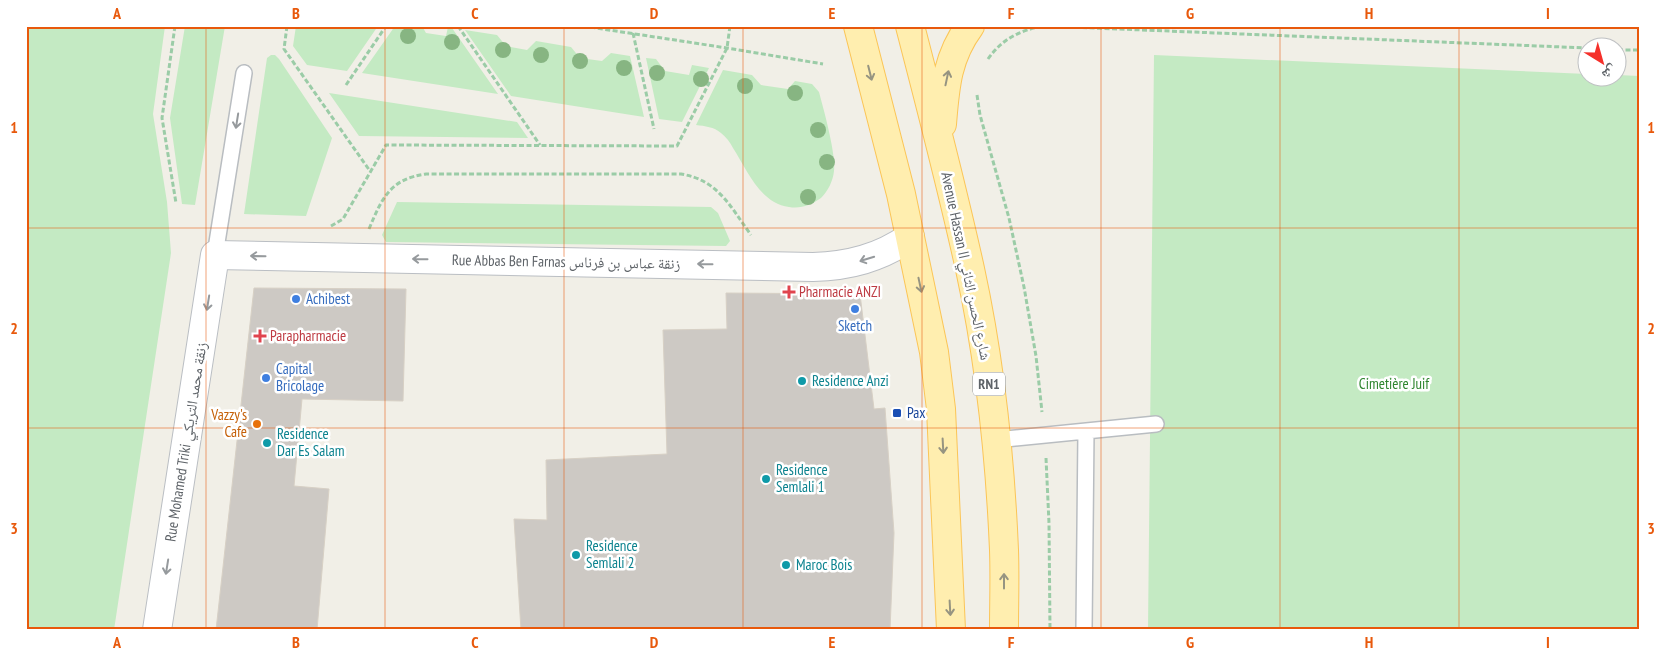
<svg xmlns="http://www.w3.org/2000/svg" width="1665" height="656" font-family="'PT Sans Narrow','Noto Naskh Arabic',sans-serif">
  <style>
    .green { fill: #c4eac3 }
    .building { fill: #cdc9c4; stroke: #d7d0c5 }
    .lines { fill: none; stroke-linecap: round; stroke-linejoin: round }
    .lane-casing { stroke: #b9bdc1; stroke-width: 18 }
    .secondary-casing { stroke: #babec3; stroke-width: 30 }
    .primary-casing { stroke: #fbc557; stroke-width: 30 }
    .path { stroke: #9bcca7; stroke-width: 3; stroke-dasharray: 5 2.5; stroke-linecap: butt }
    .lane { stroke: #fff; stroke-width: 15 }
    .secondary { stroke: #fff; stroke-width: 28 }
    .primary { stroke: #ffeeaf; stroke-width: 28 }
    .tree { fill: #87b582 }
    .oneway { stroke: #969481 }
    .oneway2 { stroke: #969a9d }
    .grid { fill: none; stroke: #e8590c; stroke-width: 1; stroke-opacity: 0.55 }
    .health-dot { fill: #e0444e; stroke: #fff; stroke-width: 2 }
    .shop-dot { fill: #3f7fe0; stroke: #fff; stroke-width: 2 }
    .culture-dot { fill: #0f9aa8; stroke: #fff; stroke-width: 2 }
    .transit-dot { fill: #1a4fb4; stroke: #fff; stroke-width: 2 }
    .food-dot { fill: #e8710a; stroke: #fff; stroke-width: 2 }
    .labels { text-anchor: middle; stroke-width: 5; stroke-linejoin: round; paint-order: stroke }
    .shield { fill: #fff; stroke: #8e9295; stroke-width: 1 }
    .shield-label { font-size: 14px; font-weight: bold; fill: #5e6368 }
    .street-label { font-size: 15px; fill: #5e6368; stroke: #fff }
    .health-label { font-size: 15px; fill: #be3a42; stroke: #fff; text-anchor: start }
    .shop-label { font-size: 15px; fill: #366cbe; stroke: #fff; text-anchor: start }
    .culture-label { font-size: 15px; fill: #0d838f; stroke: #fff; text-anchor: start }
    .park-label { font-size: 15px; fill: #308630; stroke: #fff }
    .transit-label { font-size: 15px; fill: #164399; stroke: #fff; text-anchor: start }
    .food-label { font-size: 15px; fill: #c56008; stroke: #fff; text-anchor: end }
    .neatline { fill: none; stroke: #e8590c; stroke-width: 2 }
    .grid-label { font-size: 16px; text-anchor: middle; font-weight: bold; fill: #e8590c }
  </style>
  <rect width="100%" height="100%" fill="#f1efe7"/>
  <path class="green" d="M 26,26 L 165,26 L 153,114 L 167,202 L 171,253 L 114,630 L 26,630 Z
    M 185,26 L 225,26 L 195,205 L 182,204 L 170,118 Z
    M 296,26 L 378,26 L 347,71 L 307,65 L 293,46 Z
    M 395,26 L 422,26 L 426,33 L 446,36 L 448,27 L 452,28 L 498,94 L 362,73 Z
    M 465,30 L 497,35 L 506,46 L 527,50 L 536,41 L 571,47 L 580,58 L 602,61 L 611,53 L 630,56 L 644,117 L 511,96 Z
    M 271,55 L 275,55 L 279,59 L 332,138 L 306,216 L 244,214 L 267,58 Z
    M 1154,55 L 1587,74 L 1588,78 L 1618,78 L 1618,75 L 1639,76 L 1639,630 L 1148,630 Z
    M 646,58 L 656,59 L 665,71 L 689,75 L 692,65 L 709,68 L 682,122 L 659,119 Z
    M 723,70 L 752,75 L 761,85 L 788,89 L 795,81 L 812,84 L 819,92 C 824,111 836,153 834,171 C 833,181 828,191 821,198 C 811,205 801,209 789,207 C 760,203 747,170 733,148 C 730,142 726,137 721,133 C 714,127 705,126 696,125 Z
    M 329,93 L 517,122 L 528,138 L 359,136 Z
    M 397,202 L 711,207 L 718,213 L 730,241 L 726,246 L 386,242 L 382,235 Z"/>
  <path class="building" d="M 254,288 L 406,289 L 403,401 L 302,399 L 294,486 L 329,489 L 317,630 L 216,630 Z
    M 726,293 L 860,294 L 874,409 L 885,408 L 894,533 L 890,630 L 521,630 L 514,519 L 547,520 L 546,460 L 667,454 L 663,330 L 727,329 Z"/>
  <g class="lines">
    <defs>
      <path id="lane" d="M 215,255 L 244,73
        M 996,440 L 1156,424
        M 1084,630 L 1086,431"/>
      <path id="secondary" d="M 157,630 L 215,255 L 813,267 C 849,266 880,258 910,237"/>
      <path id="primary" d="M 858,26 L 901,194 L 934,352 L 941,409 L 951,630
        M 910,26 C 931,107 952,187 970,269 C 990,361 1000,456 1004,550 C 1005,577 1004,603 1004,630
        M 942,124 C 945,87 947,57 970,26"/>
    </defs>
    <use href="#lane" class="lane-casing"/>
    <use href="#secondary" class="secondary-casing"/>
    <use href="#primary" class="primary-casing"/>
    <path class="path" d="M 175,26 L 162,118 L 176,203
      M 287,26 L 284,49 L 370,171
      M 458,26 L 540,145
      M 583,26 L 727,48 L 823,64
      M 633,33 L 654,129
      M 1618,50 L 1639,50
      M 988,59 C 1002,39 1020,30 1044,26 L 1588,48
      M 346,85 L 386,26
      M 977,95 L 980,115 L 1009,218 L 1024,287 L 1036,356 L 1042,412
      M 331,226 L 343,219 L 386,145 L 677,146 L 727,48 L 730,26
      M 369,229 C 382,198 390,179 426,174 L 681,174 C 718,180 730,206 751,235
      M 1046,458 L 1049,523 L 1050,630"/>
    <use href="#lane" class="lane"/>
    <use href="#secondary" class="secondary"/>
    <use href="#primary" class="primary"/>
  </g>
  <g class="tree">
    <circle cx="408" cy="36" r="8"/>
    <circle cx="452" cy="42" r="8"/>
    <circle cx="503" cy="50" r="8"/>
    <circle cx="541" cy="55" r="8"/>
    <circle cx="580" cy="61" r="8"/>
    <circle cx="624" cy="68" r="8"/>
    <circle cx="657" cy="73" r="8"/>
    <circle cx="701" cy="79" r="8"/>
    <circle cx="745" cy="86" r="8"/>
    <circle cx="795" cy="93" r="8"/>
    <circle cx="818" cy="130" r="8"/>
    <circle cx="827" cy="162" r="8"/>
    <circle cx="808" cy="197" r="8"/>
  </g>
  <defs><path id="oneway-shaft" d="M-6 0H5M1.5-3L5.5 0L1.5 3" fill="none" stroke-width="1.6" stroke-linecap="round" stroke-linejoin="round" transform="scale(1.25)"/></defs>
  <g class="oneway">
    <use href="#oneway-shaft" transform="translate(870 73) rotate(76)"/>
    <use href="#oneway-shaft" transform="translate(947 78) rotate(-78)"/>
    <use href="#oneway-shaft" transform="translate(920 285) rotate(78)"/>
    <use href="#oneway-shaft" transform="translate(943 446) rotate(87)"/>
    <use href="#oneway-shaft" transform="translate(1004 581) rotate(-90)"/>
    <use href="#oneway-shaft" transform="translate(950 608) rotate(87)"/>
  </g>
  <g class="oneway2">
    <use href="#oneway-shaft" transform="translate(237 121) rotate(99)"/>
    <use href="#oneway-shaft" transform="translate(258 256) rotate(-179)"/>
    <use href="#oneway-shaft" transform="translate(420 259) rotate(-179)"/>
    <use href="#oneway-shaft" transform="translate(867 259) rotate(163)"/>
    <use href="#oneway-shaft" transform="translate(705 264) rotate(-179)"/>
    <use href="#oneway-shaft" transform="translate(208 303) rotate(99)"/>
    <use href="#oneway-shaft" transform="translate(167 567) rotate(99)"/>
  </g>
  <path class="grid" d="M 206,26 L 206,630M 385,26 L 385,630M 564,26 L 564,630M 743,26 L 743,630M 922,26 L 922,630M 1101,26 L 1101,630M 1280,26 L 1280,630M 1459,26 L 1459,630M 26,228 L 1639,228M 26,428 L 1639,428"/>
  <g class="health-dot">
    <path d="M786.5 284.5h5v5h5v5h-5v5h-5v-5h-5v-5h5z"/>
    <path d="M257.5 328.5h5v5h5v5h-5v5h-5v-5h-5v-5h5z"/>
  </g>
  <g class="shop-dot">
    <circle cx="296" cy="299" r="5"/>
    <circle cx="855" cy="309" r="5"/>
    <circle cx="266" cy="378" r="5"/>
  </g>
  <g class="culture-dot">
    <circle cx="802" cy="381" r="5"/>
    <circle cx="267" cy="443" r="5"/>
    <circle cx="766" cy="479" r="5"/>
    <circle cx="576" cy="555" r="5"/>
    <circle cx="786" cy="565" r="5"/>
  </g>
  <rect class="transit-dot" x="892" y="408" width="10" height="10" rx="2.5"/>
  <circle class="food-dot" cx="257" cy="424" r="5"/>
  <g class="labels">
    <rect class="shield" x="973" y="372.5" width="32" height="23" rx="4"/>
    <g class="shield-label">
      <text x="989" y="389">RN1</text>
    </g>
    <g class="street-label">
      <text transform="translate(566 262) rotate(1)" y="5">Rue Abbas Ben Farnas زنقة عباس بن فرناس</text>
      <text transform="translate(966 266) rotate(78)" y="5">Avenue Hassan II شارع الحسن الثاني</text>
      <text transform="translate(186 442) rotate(-81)" y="5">Rue Mohamed Triki زنقة محمد التريكي</text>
    </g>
    <g class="health-label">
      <text x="799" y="297">Pharmacie ANZI</text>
      <text x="270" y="341">Parapharmacie</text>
    </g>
    <g class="shop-label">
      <text x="306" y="304">Achibest</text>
      <text x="855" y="331" text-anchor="middle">Sketch</text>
      <text x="276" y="374">Capital<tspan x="276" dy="17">Bricolage</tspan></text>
    </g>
    <g class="culture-label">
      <text x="812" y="386">Residence Anzi</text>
      <text x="277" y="439">Residence<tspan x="277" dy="17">Dar Es Salam</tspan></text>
      <text x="776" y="475">Residence<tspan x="776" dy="17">Semlali 1</tspan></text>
      <text x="586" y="551">Residence<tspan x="586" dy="17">Semlali 2</tspan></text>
      <text x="796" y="570">Maroc Bois</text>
    </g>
    <g class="park-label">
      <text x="1394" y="389">Cimetière Juif</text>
    </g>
    <g class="transit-label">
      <text x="907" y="418">Pax</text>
    </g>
    <g class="food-label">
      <text x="247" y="420">Vazzy's<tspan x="247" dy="17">Cafe</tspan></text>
    </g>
  </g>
  <rect width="1665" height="656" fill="none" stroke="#ffffff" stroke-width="55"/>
  <g transform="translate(1602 62) rotate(143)"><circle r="24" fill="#ffffff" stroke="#bfc1c3"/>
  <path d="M0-4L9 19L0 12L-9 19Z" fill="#f5302a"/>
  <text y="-8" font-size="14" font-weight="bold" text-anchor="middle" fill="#5e6368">ش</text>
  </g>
  <rect x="28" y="28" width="1610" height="600" class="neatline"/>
  <g class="grid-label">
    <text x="117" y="19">A</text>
    <text x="296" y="19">B</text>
    <text x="475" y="19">C</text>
    <text x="654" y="19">D</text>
    <text x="832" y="19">E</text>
    <text x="1011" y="19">F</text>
    <text x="1190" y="19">G</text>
    <text x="1369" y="19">H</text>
    <text x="1548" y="19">I</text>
    <text x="14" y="133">1</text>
    <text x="1651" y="133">1</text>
    <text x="14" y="334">2</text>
    <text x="1651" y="334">2</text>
    <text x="14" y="534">3</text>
    <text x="1651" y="534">3</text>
    <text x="117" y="648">A</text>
    <text x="296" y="648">B</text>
    <text x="475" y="648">C</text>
    <text x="654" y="648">D</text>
    <text x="832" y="648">E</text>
    <text x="1011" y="648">F</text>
    <text x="1190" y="648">G</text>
    <text x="1369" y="648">H</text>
    <text x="1548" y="648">I</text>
  </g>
</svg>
